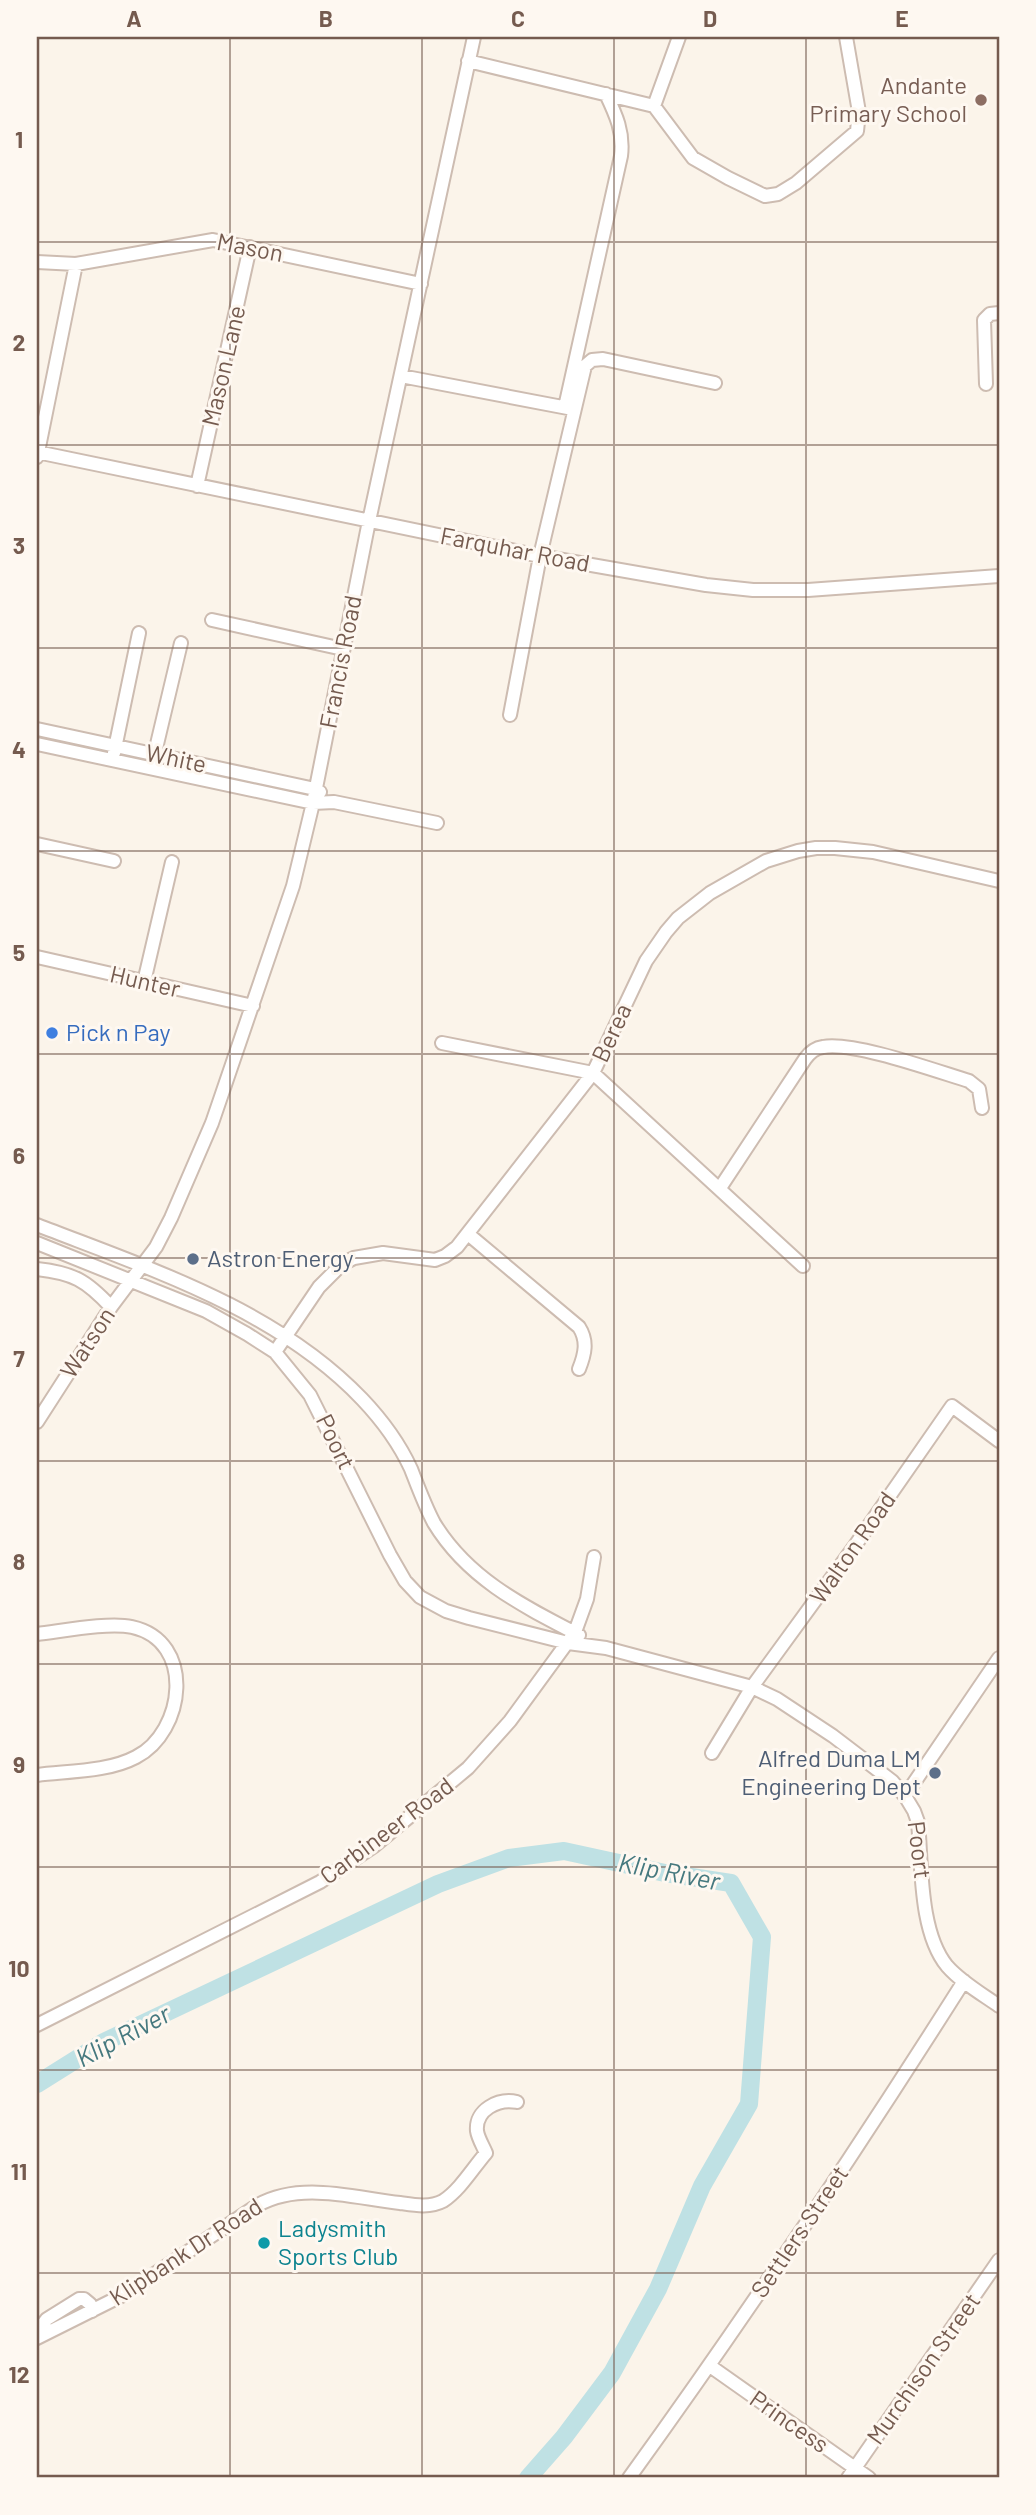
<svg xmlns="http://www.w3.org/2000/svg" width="1036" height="2515" font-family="Barlow,sans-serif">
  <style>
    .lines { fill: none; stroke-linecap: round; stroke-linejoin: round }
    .river { stroke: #bfe1e4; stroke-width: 18 }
    .minor-casing { stroke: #cdbcb1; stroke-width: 16 }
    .minor { stroke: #fff; stroke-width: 12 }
    .grid { fill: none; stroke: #755b4f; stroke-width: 2; stroke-opacity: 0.55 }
    .education-dot { fill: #8d6e63; stroke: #fef8f1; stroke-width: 2.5 }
    .shop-dot { fill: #3f7fe0; stroke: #fef8f1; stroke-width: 2.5 }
    .service-dot { fill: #5c6f8a; stroke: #fef8f1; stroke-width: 2.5 }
    .culture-dot { fill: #0f9aa8; stroke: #fef8f1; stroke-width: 2.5 }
    .labels { text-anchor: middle; stroke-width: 6; stroke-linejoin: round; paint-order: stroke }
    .education-label { font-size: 24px; fill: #785e54; stroke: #fef8f1; text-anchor: end }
    .street-label { font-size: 24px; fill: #755b4f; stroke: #fef8f1 }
    .shop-label { font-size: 24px; fill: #366cbe; stroke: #fef8f1; text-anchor: start }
    .service-label { font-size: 24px; fill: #4e5e75; stroke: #fef8f1; text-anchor: start }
    .culture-label { font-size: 24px; fill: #0d838f; stroke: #fef8f1; text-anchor: start }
    .water-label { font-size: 26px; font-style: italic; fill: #46797f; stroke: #fef8f1 }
    .neatline { fill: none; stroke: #755b4f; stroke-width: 2.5 }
    .grid-label { font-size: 23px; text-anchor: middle; font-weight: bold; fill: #755b4f }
  </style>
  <rect width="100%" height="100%" fill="#fbf4ea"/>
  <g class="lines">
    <path class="river" d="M 37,2084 L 104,2042 L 438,1884 L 509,1858 L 564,1851 L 665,1873 L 731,1883 L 762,1937 L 749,2104 L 702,2186 L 658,2289 L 612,2373 L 564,2437 L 528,2478"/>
    <defs>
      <path id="minor" d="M 468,61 L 654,106 L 693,158 L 728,178 L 765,196 L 778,194 L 796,183 L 857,131 L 859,112 L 846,37
        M 654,106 L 679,37
        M 37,262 L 76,264 L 213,240 L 421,284
        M 401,376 L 573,409
        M 986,384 L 984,320 L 990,314 L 999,313
        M 565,407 L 621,156 C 624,132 616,115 606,94
        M 37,452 L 540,556 L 706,585 L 753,590 L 808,590 L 999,576
        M 37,457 L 76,264
        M 197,486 L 250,247
        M 212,620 L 343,649
        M 510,715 L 540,556 L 585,366 L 592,360 L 603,359 L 715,383
        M 37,729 L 315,789 L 320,792
        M 37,744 L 313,803 L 334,802 L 437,823
        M 114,753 L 139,633
        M 153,761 L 181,643
        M 37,844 L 114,861
        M 37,957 L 253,1006
        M 144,982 L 172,862
        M 442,1043 L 593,1073 L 803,1266
        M 720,1188 L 805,1059 C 810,1052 815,1048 823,1047 C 853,1041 936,1071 969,1081 L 979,1089 L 982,1108
        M 37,1225 C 150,1269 276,1309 362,1399 C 382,1420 399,1443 411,1469 C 418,1487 425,1506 434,1523 C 468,1579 523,1606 579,1635
        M 468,1234 L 579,1327 C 588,1341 585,1354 579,1369
        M 37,1243 L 206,1311 L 247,1334 L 275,1352 L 310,1395 L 390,1555 L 405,1581 L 420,1597 L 446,1611 L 469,1618 L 568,1643 L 606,1648 L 752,1687 L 777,1699 L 833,1736 L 892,1781 L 905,1796 L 914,1811 L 918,1822 C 922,1864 919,1932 947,1966 C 961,1982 982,1994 999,2006
        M 37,1269 C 73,1273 86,1280 111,1307
        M 275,1352 L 319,1287 L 342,1264 L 354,1258 L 383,1253 L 435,1260 L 445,1256 L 457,1247 L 593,1073 L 646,961 L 666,932 L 678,918 L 710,893 L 766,861 L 798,851 L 816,848 L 835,848 L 873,852 L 999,881
        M 37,1422 L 111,1307 L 156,1247 L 171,1218 L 212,1123 L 293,886 L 313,803 L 369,521 L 474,37
        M 37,1634 C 63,1631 108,1622 132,1627 C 196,1641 185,1732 136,1757 C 108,1772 68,1771 37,1775
        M 712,1753 L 752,1687 L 854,1547 L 952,1406 L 999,1441
        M 905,1796 L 999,1658
        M 37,2025 L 320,1882 L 374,1846 L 468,1768 L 510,1721 L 575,1632 L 587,1599 L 594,1557
        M 37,2332 L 47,2319 L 79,2299 L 84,2299 L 90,2304 L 92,2311
        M 37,2338 L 123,2295 L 258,2205 C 301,2181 354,2198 400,2203 C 414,2205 430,2208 443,2201 C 460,2190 473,2168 486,2153 C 483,2146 478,2138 477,2131 C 475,2110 498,2098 517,2102
        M 710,2366 L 869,2478
        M 629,2478 C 746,2316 857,2150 964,1981
        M 848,2478 L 999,2260"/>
    </defs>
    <use href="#minor" class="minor-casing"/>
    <use href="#minor" class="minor"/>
  </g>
  <path class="grid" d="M 230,37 L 230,2478M 422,37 L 422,2478M 614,37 L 614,2478M 806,37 L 806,2478M 37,242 L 999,242M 37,445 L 999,445M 37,648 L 999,648M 37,851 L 999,851M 37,1054 L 999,1054M 37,1258 L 999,1258M 37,1461 L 999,1461M 37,1664 L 999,1664M 37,1867 L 999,1867M 37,2070 L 999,2070M 37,2273 L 999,2273"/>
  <circle class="education-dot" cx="981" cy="100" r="7"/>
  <circle class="shop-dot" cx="52" cy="1033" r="7"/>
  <g class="service-dot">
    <circle cx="193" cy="1259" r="7"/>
    <circle cx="935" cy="1773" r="7"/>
  </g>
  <circle class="culture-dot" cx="264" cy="2243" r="7"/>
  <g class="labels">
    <g class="education-label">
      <text x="967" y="94">Andante<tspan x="967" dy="28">Primary School</tspan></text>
    </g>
    <g class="street-label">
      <text transform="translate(250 248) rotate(11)" y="8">Mason</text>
      <text transform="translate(224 366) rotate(-77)" y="8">Mason Lane</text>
      <text transform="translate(515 550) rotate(11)" y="8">Farquhar Road</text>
      <text transform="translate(341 662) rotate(-79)" y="8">Francis Road</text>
      <text transform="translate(176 759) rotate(12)" y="8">White</text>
      <text transform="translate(145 982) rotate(13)" y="8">Hunter</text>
      <text transform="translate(612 1033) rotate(-65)" y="8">Berea</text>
      <text transform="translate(88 1343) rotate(-57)" y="8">Watson</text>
      <text transform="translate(335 1442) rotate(64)" y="8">Poort</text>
      <text transform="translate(853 1548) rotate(-55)" y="8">Walton Road</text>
      <text transform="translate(387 1831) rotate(-37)" y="8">Carbineer Road</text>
      <text transform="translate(919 1850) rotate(83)" y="8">Poort</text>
      <text transform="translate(800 2232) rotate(-56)" y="8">Settlers Street</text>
      <text transform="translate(186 2252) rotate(-33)" y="8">Klipbank Dr Road</text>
      <text transform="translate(924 2369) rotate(-55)" y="8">Murchison Street</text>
      <text transform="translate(789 2422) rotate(35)" y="8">Princess</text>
    </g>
    <g class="shop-label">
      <text x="66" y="1041">Pick n Pay</text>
    </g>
    <g class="service-label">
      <text x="207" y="1267">Astron Energy</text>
      <text x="921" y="1767" text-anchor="end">Alfred Duma LM<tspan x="921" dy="28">Engineering Dept</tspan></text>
    </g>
    <g class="culture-label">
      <text x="278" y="2237">Ladysmith<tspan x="278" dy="28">Sports Club</tspan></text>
    </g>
    <g class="water-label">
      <text transform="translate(669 1872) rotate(11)" y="9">Klip River</text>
      <text transform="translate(123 2036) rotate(-28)" y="9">Klip River</text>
    </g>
  </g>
  <rect width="1036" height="2515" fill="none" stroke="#fef8f1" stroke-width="77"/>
  <rect x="38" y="38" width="960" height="2438" class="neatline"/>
  <g class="grid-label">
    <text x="134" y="27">A</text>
    <text x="326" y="27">B</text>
    <text x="518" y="27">C</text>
    <text x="710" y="27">D</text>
    <text x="902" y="27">E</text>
    <text x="19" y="148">1</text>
    <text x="19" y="351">2</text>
    <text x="19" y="554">3</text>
    <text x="19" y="758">4</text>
    <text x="19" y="961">5</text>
    <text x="19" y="1164">6</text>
    <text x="19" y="1367">7</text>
    <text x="19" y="1570">8</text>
    <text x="19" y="1773">9</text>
    <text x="19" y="1977">10</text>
    <text x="19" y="2180">11</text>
    <text x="19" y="2383">12</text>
  </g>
</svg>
